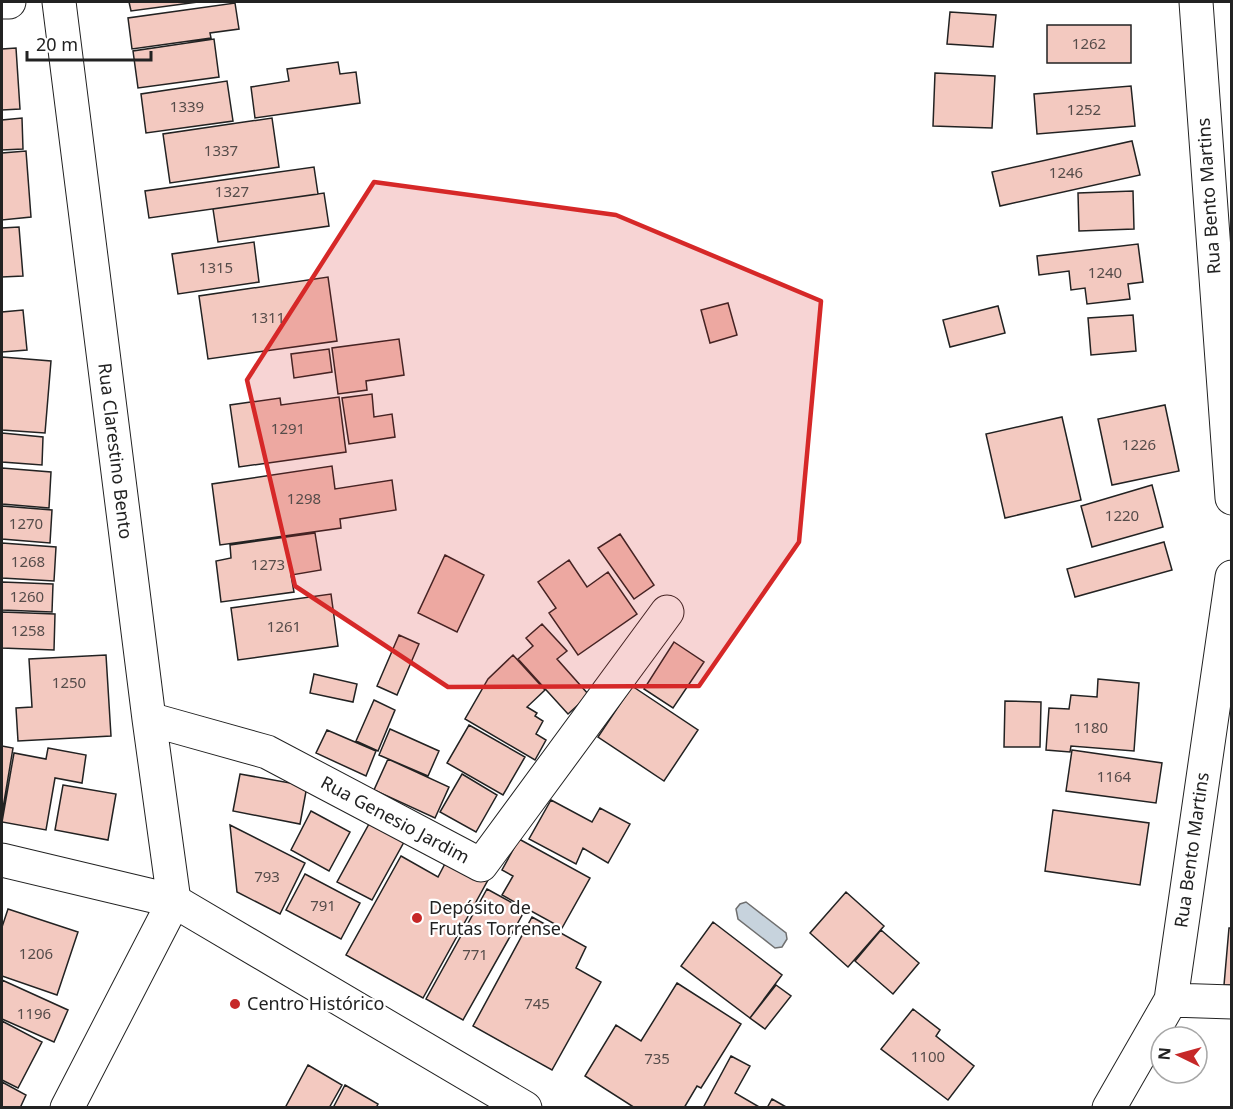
<svg xmlns="http://www.w3.org/2000/svg" width="1233" height="1109" font-family="'Noto Sans',sans-serif">
  <style>
    .water { fill: #c7d3dd; stroke: #6f6f6f; stroke-width: 1.5 }
    .building { fill: #f3c9c0; stroke: #222; stroke-width: 1.5 }
    .lines { fill: none; stroke-linecap: round; stroke-linejoin: round }
    .minor-casing { stroke: #222; stroke-width: 35 }
    .secondary-casing { stroke: #222; stroke-width: 35 }
    .minor { stroke: #fff; stroke-width: 33 }
    .secondary { stroke: #fff; stroke-width: 33 }
    .marked { fill: #d62828; fill-opacity: 0.2; stroke: #d62828; stroke-width: 4.5; stroke-linejoin: round }
    .poi-dot { fill: #c62828; stroke: #fff; stroke-width: 2 }
    .labels { text-anchor: middle; stroke-width: 4.5; stroke-linejoin: round; paint-order: stroke }
    .number-label { font-size: 15px; fill: #564c4a }
    .street-label { font-size: 18px; fill: #222; stroke: #fff }
    .poi-label { font-size: 18px; fill: #222; stroke: #fff; text-anchor: start }
  </style>
  <rect width="100%" height="100%" fill="#fff"/>
  <path class="water" d="M 746,902 L 786,933 L 787,939 L 782,947 L 775,948 L 738,919 L 736,909 L 740,904 Z"/>
  <path class="building" d="M 129,2 L 198,2 L 131,11 Z
    M 235,3 L 239,29 L 210,33 L 211,38 L 132,49 L 128,18 Z
    M 950,12 L 996,15 L 993,47 L 947,44 Z
    M 1047,25 L 1131,25 L 1131,63 L 1047,63 Z
    M 214,39 L 219,77 L 138,88 L 133,51 Z
    M 16,48 L 20,109 L 2,110 L 2,49 Z
    M 338,62 L 340,74 L 356,72 L 360,103 L 255,118 L 251,87 L 289,81 L 287,69 Z
    M 935,73 L 995,76 L 992,128 L 933,126 Z
    M 227,81 L 233,121 L 146,133 L 141,94 Z
    M 1131,86 L 1135,126 L 1037,134 L 1034,94 Z
    M 22,118 L 23,149 L 2,150 L 2,120 Z
    M 272,118 L 279,167 L 170,183 L 163,134 Z
    M 1132,141 L 1140,175 L 1000,206 L 992,172 Z
    M 26,151 L 31,217 L 2,220 L 2,153 Z
    M 314,167 L 318,194 L 149,218 L 145,191 Z
    M 1133,191 L 1134,229 L 1079,231 L 1078,193 Z
    M 324,193 L 329,226 L 218,242 L 213,209 Z
    M 19,227 L 23,276 L 2,277 L 2,228 Z
    M 254,242 L 259,282 L 178,294 L 172,254 Z
    M 1138,244 L 1143,282 L 1128,284 L 1130,299 L 1087,304 L 1085,288 L 1071,290 L 1069,271 L 1039,275 L 1037,256 Z
    M 328,277 L 337,341 L 208,359 L 199,296 Z
    M 728,303 L 737,335 L 710,343 L 701,310 Z
    M 998,306 L 1005,333 L 950,347 L 943,320 Z
    M 23,310 L 27,350 L 2,352 L 2,312 Z
    M 1133,315 L 1136,351 L 1091,355 L 1088,318 Z
    M 399,339 L 404,375 L 366,381 L 367,390 L 338,394 L 332,348 Z
    M 329,349 L 332,372 L 294,378 L 291,354 Z
    M 2,357 L 51,361 L 45,433 L 2,430 Z
    M 372,394 L 374,417 L 392,414 L 395,437 L 349,444 L 342,398 Z
    M 339,397 L 346,452 L 239,467 L 230,405 L 280,398 L 281,405 Z
    M 1165,405 L 1179,471 L 1112,485 L 1098,419 Z
    M 1062,417 L 1081,500 L 1005,518 L 986,434 Z
    M 2,433 L 43,437 L 42,465 L 2,462 Z
    M 332,466 L 335,489 L 392,480 L 396,510 L 340,519 L 341,528 L 220,545 L 212,484 Z
    M 2,468 L 51,472 L 49,508 L 2,504 Z
    M 1152,485 L 1163,527 L 1092,547 L 1081,506 Z
    M 2,506 L 52,510 L 50,543 L 2,539 Z
    M 315,533 L 321,570 L 291,575 L 294,592 L 221,602 L 216,561 L 231,558 L 230,545 Z
    M 620,534 L 654,585 L 634,599 L 598,548 Z
    M 1164,542 L 1172,570 L 1075,597 L 1067,569 Z
    M 2,543 L 56,547 L 54,581 L 2,578 Z
    M 445,555 L 484,575 L 457,632 L 418,613 Z
    M 569,560 L 587,587 L 608,572 L 637,614 L 578,655 L 549,613 L 556,608 L 538,582 Z
    M 2,582 L 53,584 L 52,612 L 2,610 Z
    M 331,594 L 338,646 L 238,660 L 231,608 Z
    M 2,612 L 55,614 L 54,650 L 2,648 Z
    M 542,624 L 567,651 L 557,659 L 589,695 L 568,714 L 518,659 L 533,646 L 526,638 Z
    M 399,635 L 419,644 L 397,695 L 377,686 Z
    M 674,642 L 704,662 L 673,708 L 644,689 Z
    M 106,655 L 111,736 L 18,741 L 16,708 L 32,707 L 29,659 Z
    M 513,655 L 545,690 L 527,707 L 537,713 L 535,716 L 543,721 L 536,734 L 546,740 L 535,760 L 465,719 L 488,679 Z
    M 314,674 L 357,684 L 353,702 L 310,693 Z
    M 1098,679 L 1139,683 L 1134,751 L 1071,746 L 1070,752 L 1046,750 L 1049,708 L 1069,709 L 1071,695 L 1097,697 Z
    M 632,686 L 698,730 L 664,781 L 598,737 Z
    M 374,700 L 395,710 L 378,751 L 356,741 Z
    M 1005,701 L 1041,702 L 1040,747 L 1004,747 Z
    M 469,725 L 525,757 L 503,795 L 447,763 Z
    M 390,729 L 439,751 L 428,776 L 379,755 Z
    M 327,730 L 376,751 L 366,776 L 316,753 Z
    M 2,746 L 13,748 L 2,814 Z
    M 48,748 L 86,755 L 82,783 L 55,778 L 46,830 L 2,822 L 14,753 L 46,759 Z
    M 1072,750 L 1162,763 L 1156,803 L 1066,791 Z
    M 388,759 L 449,787 L 435,818 L 374,790 Z
    M 240,774 L 307,786 L 300,824 L 233,811 Z
    M 462,774 L 497,795 L 476,832 L 440,812 Z
    M 63,785 L 116,794 L 108,840 L 55,830 Z
    M 551,800 L 592,822 L 600,808 L 630,824 L 608,863 L 583,848 L 576,864 L 529,839 Z
    M 1053,810 L 1149,823 L 1140,885 L 1045,871 Z
    M 311,811 L 350,832 L 329,871 L 291,850 Z
    M 369,824 L 404,842 L 372,900 L 337,882 Z
    M 230,825 L 305,863 L 280,914 L 237,892 Z
    M 519,839 L 590,878 L 562,928 L 502,895 L 513,876 L 502,870 Z
    M 401,856 L 438,877 L 448,858 L 488,880 L 423,998 L 346,955 Z
    M 305,874 L 360,903 L 341,939 L 286,910 Z
    M 487,889 L 525,910 L 463,1020 L 426,999 Z
    M 846,892 L 884,926 L 848,967 L 810,933 Z
    M 8,909 L 78,932 L 57,995 L 2,976 L 2,927 Z
    M 532,917 L 586,947 L 576,968 L 601,982 L 552,1070 L 473,1026 Z
    M 713,922 L 782,975 L 750,1018 L 681,966 Z
    M 1229,928 L 1232,928 L 1232,985 L 1224,985 Z
    M 881,930 L 919,963 L 893,994 L 855,961 Z
    M 2,980 L 68,1010 L 54,1042 L 2,1019 Z
    M 677,983 L 741,1024 L 701,1088 L 697,1086 L 684,1108 L 635,1108 L 585,1076 L 616,1025 L 641,1041 Z
    M 776,985 L 791,996 L 765,1029 L 750,1018 Z
    M 913,1009 L 940,1030 L 936,1036 L 974,1066 L 948,1100 L 881,1049 Z
    M 2,1021 L 42,1042 L 18,1088 L 2,1080 Z
    M 731,1056 L 750,1066 L 735,1093 L 761,1108 L 703,1108 Z
    M 308,1065 L 342,1085 L 329,1108 L 285,1108 Z
    M 2,1082 L 26,1095 L 20,1108 L 2,1108 Z
    M 345,1085 L 378,1104 L 376,1108 L 333,1108 Z
    M 772,1099 L 788,1108 L 767,1108 Z"/>
  <g class="lines">
    <defs>
      <path id="minor" d="M 2,2 L 9,2
        M 1196,2 L 1232,498
        M 149,719 L 267,752 L 481,865 L 667,612
        M 2,860 L 174,901 L 149,719 L 59,2
        M 1171,1000 L 1232,1002
        M 1109,1108 L 1171,1000 L 1232,577"/>
      <path id="secondary" d="M 67,1108 L 174,901 L 525,1108"/>
    </defs>
    <use href="#minor" class="minor-casing"/>
    <use href="#secondary" class="secondary-casing"/>
    <use href="#minor" class="minor"/>
    <use href="#secondary" class="secondary"/>
  </g>
  <path class="marked" d="M 374,182 L 616,215 L 821,301 L 799,542 L 699,686 L 448,687 L 295,586 L 247,380 Z"/>
  <g class="poi-dot">
    <circle cx="417" cy="918" r="6"/>
    <circle cx="235" cy="1004" r="6"/>
  </g>
  <g class="labels">
    <g class="number-label">
      <text x="1089" y="49">1262</text>
      <text x="187" y="112">1339</text>
      <text x="1084" y="115">1252</text>
      <text x="221" y="156">1337</text>
      <text x="1066" y="178">1246</text>
      <text x="232" y="197">1327</text>
      <text x="216" y="273">1315</text>
      <text x="1105" y="278">1240</text>
      <text x="268" y="323">1311</text>
      <text x="288" y="434">1291</text>
      <text x="1139" y="450">1226</text>
      <text x="304" y="504">1298</text>
      <text x="1122" y="521">1220</text>
      <text x="26" y="529">1270</text>
      <text x="28" y="567">1268</text>
      <text x="268" y="570">1273</text>
      <text x="27" y="602">1260</text>
      <text x="284" y="632">1261</text>
      <text x="28" y="636">1258</text>
      <text x="69" y="688">1250</text>
      <text x="1091" y="733">1180</text>
      <text x="1114" y="782">1164</text>
      <text x="267" y="882">793</text>
      <text x="323" y="911">791</text>
      <text x="36" y="959">1206</text>
      <text x="475" y="960">771</text>
      <text x="537" y="1009">745</text>
      <text x="34" y="1019">1196</text>
      <text x="928" y="1062">1100</text>
      <text x="657" y="1064">735</text>
    </g>
    <g class="street-label">
      <text transform="translate(1209 196) rotate(-94)" y="6">Rua Bento Martins</text>
      <text transform="translate(115 451) rotate(83)" y="6">Rua Clarestino Bento</text>
      <text transform="translate(395 820) rotate(28)" y="6">Rua Genesio Jardim</text>
      <text transform="translate(1192 850) rotate(-82)" y="6">Rua Bento Martins</text>
    </g>
    <g class="poi-label">
      <text x="429" y="914">Depósito de<tspan x="429" dy="21">Frutas Torrense</tspan></text>
      <text x="247" y="1010">Centro Histórico</text>
    </g>
  </g>
  <rect width="1233" height="1109" fill="none" stroke="#222222" stroke-width="6"/>
  <g transform="translate(1179 1055) rotate(275)"><circle r="28" fill="#ffffff" stroke="#a7a7a7" stroke-width="1.5"/>
  <path d="M0-4.5L10 22L0 15L-10 22Z" fill="#c62828"/>
  <text y="-9" font-size="16" font-weight="bold" text-anchor="middle" fill="#222222">N</text>
  </g>
  <path d="M27 51v9h124v-9" fill="none" stroke="#222222" stroke-width="3"/>
  <text x="36" y="51" font-size="18" fill="#222222" stroke="#ffffff" stroke-width="4.5" paint-order="stroke">20 m</text>
</svg>
